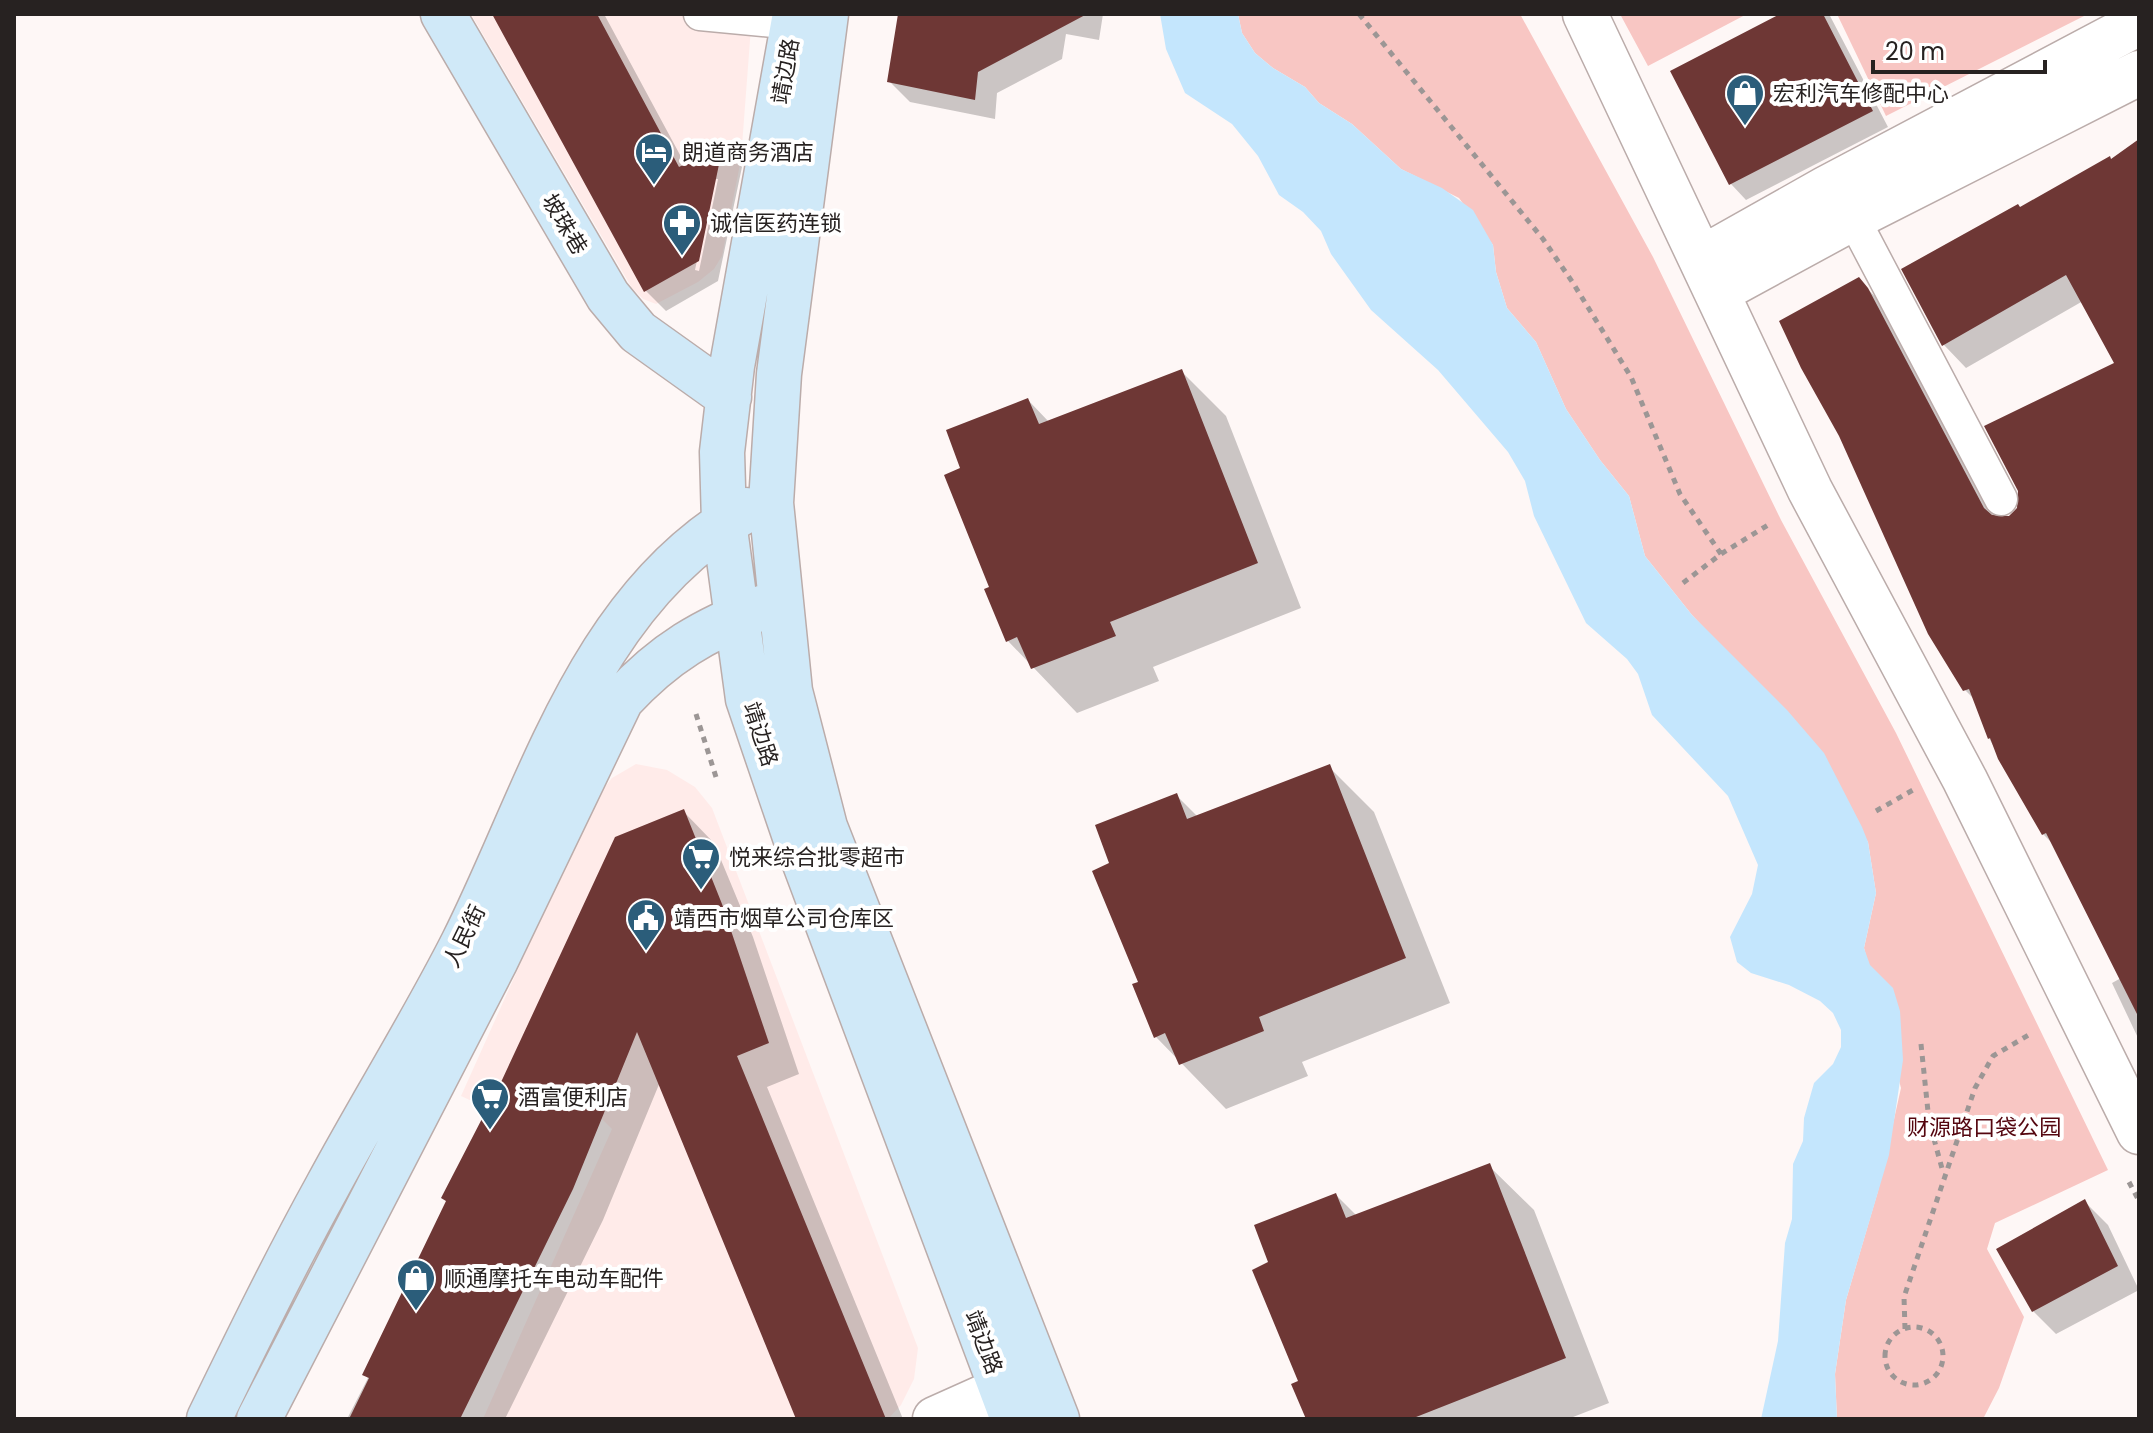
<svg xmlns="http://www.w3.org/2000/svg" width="2153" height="1433" font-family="Poppins,'Noto Sans SC',sans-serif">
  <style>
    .built { fill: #ffebe9 }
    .green { fill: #f8c6c3 }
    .water { fill: #c4e6fd }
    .shadow { fill: #0003; fill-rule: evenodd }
    .building { fill: #6e3735 }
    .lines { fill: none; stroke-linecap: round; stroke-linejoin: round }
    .lane-casing { stroke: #bbacaa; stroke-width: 35 }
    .street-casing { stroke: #bbacaa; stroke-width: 47 }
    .secondary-casing { stroke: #bbacaa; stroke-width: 47 }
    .path { stroke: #9c9695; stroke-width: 5; stroke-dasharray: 6 6; stroke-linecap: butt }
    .lane { stroke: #fff; stroke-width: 32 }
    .street { stroke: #fff; stroke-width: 44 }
    .secondary { stroke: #d0e9f8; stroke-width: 44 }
    .labels { text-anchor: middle; stroke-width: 8; stroke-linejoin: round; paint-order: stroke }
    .street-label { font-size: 22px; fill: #272221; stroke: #fff }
    .poi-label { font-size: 22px; fill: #272221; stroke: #fff; text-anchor: start }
    .park-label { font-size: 22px; fill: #54060f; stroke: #fff }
  </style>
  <rect width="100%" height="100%" fill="#fef7f6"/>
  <path class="built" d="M 471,14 L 752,14 L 741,159 L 722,256 L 714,269 L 698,282 L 656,304 L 643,299 L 632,288 Z
    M 636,764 L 667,770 L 695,787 L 712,808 L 918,1348 L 914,1379 L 901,1405 L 888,1419 L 483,1419 L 612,1129 L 601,1118 L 559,1141 L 461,1096 L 593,802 L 612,778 Z"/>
  <path class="green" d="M 1238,14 L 1520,14 L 1653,257 L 1781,520 L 1896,733 L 2108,1170 L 1995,1223 L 1987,1249 L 2024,1317 L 1999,1388 L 1983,1419 L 1837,1419 L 1835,1374 L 1846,1300 L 1878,1191 L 1901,1088 L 1864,948 L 1876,893 L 1868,842 L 1755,682 L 1692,615 L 1645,556 L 1629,496 L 1600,460 L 1566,409 L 1536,342 L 1507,308 L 1496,272 L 1493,245 L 1459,198 L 1401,169 L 1352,124 L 1319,103 L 1305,87 L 1273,68 L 1255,53 L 1242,33 Z
    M 1620,14 L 1747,14 L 1648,66 Z
    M 1837,14 L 2088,14 L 1886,116 Z"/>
  <path class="water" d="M 1160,14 L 1238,14 L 1242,33 L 1255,53 L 1273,68 L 1305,87 L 1319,103 L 1352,124 L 1401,169 L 1442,188 L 1473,210 L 1493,245 L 1496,272 L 1507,308 L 1536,342 L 1566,409 L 1600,460 L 1629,496 L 1645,556 L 1692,615 L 1787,710 L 1824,753 L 1862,827 L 1868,842 L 1876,893 L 1864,948 L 1870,965 L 1893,988 L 1900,1011 L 1903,1060 L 1889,1155 L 1846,1300 L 1835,1374 L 1837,1419 L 1761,1419 L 1778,1341 L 1785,1243 L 1792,1219 L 1793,1164 L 1803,1141 L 1804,1118 L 1814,1083 L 1833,1064 L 1841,1047 L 1841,1030 L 1833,1013 L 1820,1001 L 1789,985 L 1751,973 L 1737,962 L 1730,937 L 1752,894 L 1758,865 L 1728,796 L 1652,715 L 1638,674 L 1627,659 L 1586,623 L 1534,516 L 1525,481 L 1508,452 L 1438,370 L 1371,310 L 1331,254 L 1321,231 L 1303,212 L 1279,195 L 1258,156 L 1232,124 L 1185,93 L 1166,49 Z"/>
  <path class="shadow" d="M 494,14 L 604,14 L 686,166 L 723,147 L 742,167 L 718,281 L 666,311 L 646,291 ZM 714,179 L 718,179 L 699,271 L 695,270 Z
    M 901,14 L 1103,14 L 1099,40 L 1066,34 L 1062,59 L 997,93 L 995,119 L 910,102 L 889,81 Z
    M 1785,14 L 1829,14 L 1888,127 L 1746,200 L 1731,184 Z
    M 2139,142 L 2139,1040 L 2112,983 L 2121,978 L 2055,846 L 2043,834 L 1989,738 L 1975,700 L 1965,690 L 1859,280 L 1891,313 L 1998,518 L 2010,518 L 2117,363 L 2083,301 L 1966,368 L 1944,345 L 2021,209 L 2112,161 Z
    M 1181,371 L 1226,416 L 1301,608 L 1153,667 L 1159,681 L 1077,713 L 1008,641 L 963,469 L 1028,400 L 1049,422 Z
    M 1329,767 L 1374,812 L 1450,1003 L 1302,1062 L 1308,1076 L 1226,1109 L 1156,1037 L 1111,864 L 1177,796 L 1198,817 Z
    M 683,811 L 714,843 L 753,937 L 799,1074 L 767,1087 L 903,1419 L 798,1419 L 660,1082 L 603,1220 L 505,1419 L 347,1419 L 368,1378 L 365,1375 Z
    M 1489,1166 L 1534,1210 L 1609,1403 L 1568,1419 L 1308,1419 L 1271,1263 L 1336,1195 L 1357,1216 Z
    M 2085,1202 L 2108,1225 L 2139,1290 L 2056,1334 L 2033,1311 Z"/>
  <path class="building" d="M 492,14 L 597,14 L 679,167 L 723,145 L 699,261 L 644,292 Z
    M 898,14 L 1087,14 L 978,72 L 975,100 L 887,82 Z
    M 1780,14 L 1823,14 L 1873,111 L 1729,185 L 1670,71 Z
    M 2139,139 L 2139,1018 L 2046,833 L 2042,835 L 1998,759 L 1990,738 L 1988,739 L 1969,689 L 1963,691 L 1928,634 L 1839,436 L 1801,368 L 1779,321 L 1859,277 L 1868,288 L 1984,508 L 1992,515 L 2009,516 L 2017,508 L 2018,491 L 1984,426 L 2114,363 L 2066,275 L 1942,346 L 1901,269 L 2018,204 L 2020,207 L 2110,156 L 2111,159 Z
    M 1182,369 L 1258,563 L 1110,622 L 1116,636 L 1031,669 L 1017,637 L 1006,642 L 984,589 L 989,587 L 944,475 L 960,468 L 946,430 L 1028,398 L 1039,424 Z
    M 1330,764 L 1406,958 L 1259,1017 L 1264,1031 L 1179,1065 L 1165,1033 L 1154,1038 L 1132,984 L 1138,982 L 1092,871 L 1109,863 L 1095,825 L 1177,793 L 1187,819 Z
    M 684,809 L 722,904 L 769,1043 L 737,1056 L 886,1419 L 796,1419 L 637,1032 L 573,1189 L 460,1419 L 349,1419 L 369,1378 L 362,1375 L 446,1201 L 441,1198 L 502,1080 L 615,837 Z
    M 1490,1163 L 1566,1358 L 1411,1419 L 1306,1419 L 1291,1384 L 1298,1381 L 1252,1270 L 1268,1262 L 1254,1225 L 1336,1193 L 1346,1218 Z
    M 2085,1199 L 2118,1266 L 2032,1312 L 1996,1249 Z"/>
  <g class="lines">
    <defs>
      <path id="lane" d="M 700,14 L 794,23
        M 1853,218 L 2001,499"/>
      <path id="street" d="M 1585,14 L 1810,490 L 1965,780 L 2139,1132
        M 1701,259 L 1827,188 L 2139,23
        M 1717,292 L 1853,218 L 2139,73
        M 935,1419 L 1002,1389"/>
      <path id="secondary" d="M 443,14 L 608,296 L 638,332 L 729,397
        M 795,14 L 732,366 L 722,452 L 724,522 L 748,699 L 795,837 L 1013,1419
        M 826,14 L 779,374 L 771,503 L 790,691 L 825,827 L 1057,1419
        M 209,1419 C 247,1341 285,1263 327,1187 C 371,1105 421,1026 463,943 C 539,792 588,599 746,510
        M 259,1419 L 495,962 L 621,700 C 664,653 705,629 764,607"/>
    </defs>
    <use href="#lane" class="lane-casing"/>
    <use href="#street" class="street-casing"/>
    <use href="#secondary" class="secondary-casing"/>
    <path class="path" d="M 1359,14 L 1543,239 L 1573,283 L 1631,377 L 1680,494 L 1721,554
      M 1683,583 L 1721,554 L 1768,525
      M 696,714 L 716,777
      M 1876,811 L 1913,790
      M 1921,1044 L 1929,1121 L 1943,1172
      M 2129,1182 L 2139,1201
      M1885 1356a29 29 0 1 1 58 0a29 29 0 1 1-58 0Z
      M 1905,1329 L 1904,1297 L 1975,1088 L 1993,1056 L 2032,1033"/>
    <use href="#lane" class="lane"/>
    <use href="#street" class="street"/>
    <use href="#secondary" class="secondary"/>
  </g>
  <defs>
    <symbol id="shop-pin" viewBox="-11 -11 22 30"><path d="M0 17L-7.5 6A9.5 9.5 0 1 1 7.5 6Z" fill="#2b5d7a" stroke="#fff"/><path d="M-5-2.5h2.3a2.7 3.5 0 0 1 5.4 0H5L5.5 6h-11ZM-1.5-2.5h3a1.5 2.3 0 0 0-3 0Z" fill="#fff"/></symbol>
    <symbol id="hotel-pin" viewBox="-11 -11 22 30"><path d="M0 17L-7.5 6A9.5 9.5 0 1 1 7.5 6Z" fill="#2b5d7a" stroke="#fff"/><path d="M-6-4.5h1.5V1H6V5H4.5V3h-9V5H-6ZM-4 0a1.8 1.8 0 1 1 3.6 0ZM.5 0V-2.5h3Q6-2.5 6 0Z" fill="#fff"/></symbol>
    <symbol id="pharmacy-pin" viewBox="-11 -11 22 30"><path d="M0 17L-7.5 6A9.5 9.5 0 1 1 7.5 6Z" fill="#2b5d7a" stroke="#fff"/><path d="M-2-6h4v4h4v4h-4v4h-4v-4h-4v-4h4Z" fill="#fff"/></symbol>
    <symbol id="supermarket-pin" viewBox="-11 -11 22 30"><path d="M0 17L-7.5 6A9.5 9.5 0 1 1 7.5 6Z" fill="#2b5d7a" stroke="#fff"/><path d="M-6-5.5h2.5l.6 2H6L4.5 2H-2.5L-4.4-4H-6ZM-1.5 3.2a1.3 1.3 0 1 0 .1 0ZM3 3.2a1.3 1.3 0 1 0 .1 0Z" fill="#fff"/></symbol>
    <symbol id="civic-pin" viewBox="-11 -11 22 30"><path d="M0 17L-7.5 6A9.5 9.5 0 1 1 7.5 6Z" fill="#2b5d7a" stroke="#fff"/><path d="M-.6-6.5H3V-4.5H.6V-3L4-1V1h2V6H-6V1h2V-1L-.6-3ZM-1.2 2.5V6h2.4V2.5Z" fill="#fff"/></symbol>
  </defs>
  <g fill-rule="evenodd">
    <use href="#shop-pin" x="1723" y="71" width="44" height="60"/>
    <use href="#hotel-pin" x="632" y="130" width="44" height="60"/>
    <use href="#pharmacy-pin" x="660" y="201" width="44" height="60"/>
    <use href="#supermarket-pin" x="679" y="835" width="44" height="60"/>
    <use href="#civic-pin" x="624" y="896" width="44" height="60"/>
    <use href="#supermarket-pin" x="468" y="1075" width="44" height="60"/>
    <use href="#shop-pin" x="394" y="1256" width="44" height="60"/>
  </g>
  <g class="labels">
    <g class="street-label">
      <text transform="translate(785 71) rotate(-80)" y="8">靖边路</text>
      <text transform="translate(565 224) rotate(59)" y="8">坡珠巷</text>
      <text transform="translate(761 734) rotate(72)" y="8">靖边路</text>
      <text transform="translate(464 936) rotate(-64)" y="8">人民街</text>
      <text transform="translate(984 1342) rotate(69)" y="8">靖边路</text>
    </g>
    <g class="poi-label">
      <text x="1773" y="101">宏利汽车修配中心</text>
      <text x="682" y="160">朗道商务酒店</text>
      <text x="710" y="231">诚信医药连锁</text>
      <text x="729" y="865">悦来综合批零超市</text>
      <text x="674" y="926">靖西市烟草公司仓库区</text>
      <text x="518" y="1105">酒富便利店</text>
      <text x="444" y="1286">顺通摩托车电动车配件</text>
    </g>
    <g class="park-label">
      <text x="1984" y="1135">财源路口袋公园</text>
    </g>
  </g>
  <rect width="2153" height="1433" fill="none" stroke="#272221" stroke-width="32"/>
  <path d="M1873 60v12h172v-12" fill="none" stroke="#272221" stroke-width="4"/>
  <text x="1885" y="60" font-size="24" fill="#272221" stroke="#ffffff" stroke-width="6" paint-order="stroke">20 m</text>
</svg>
